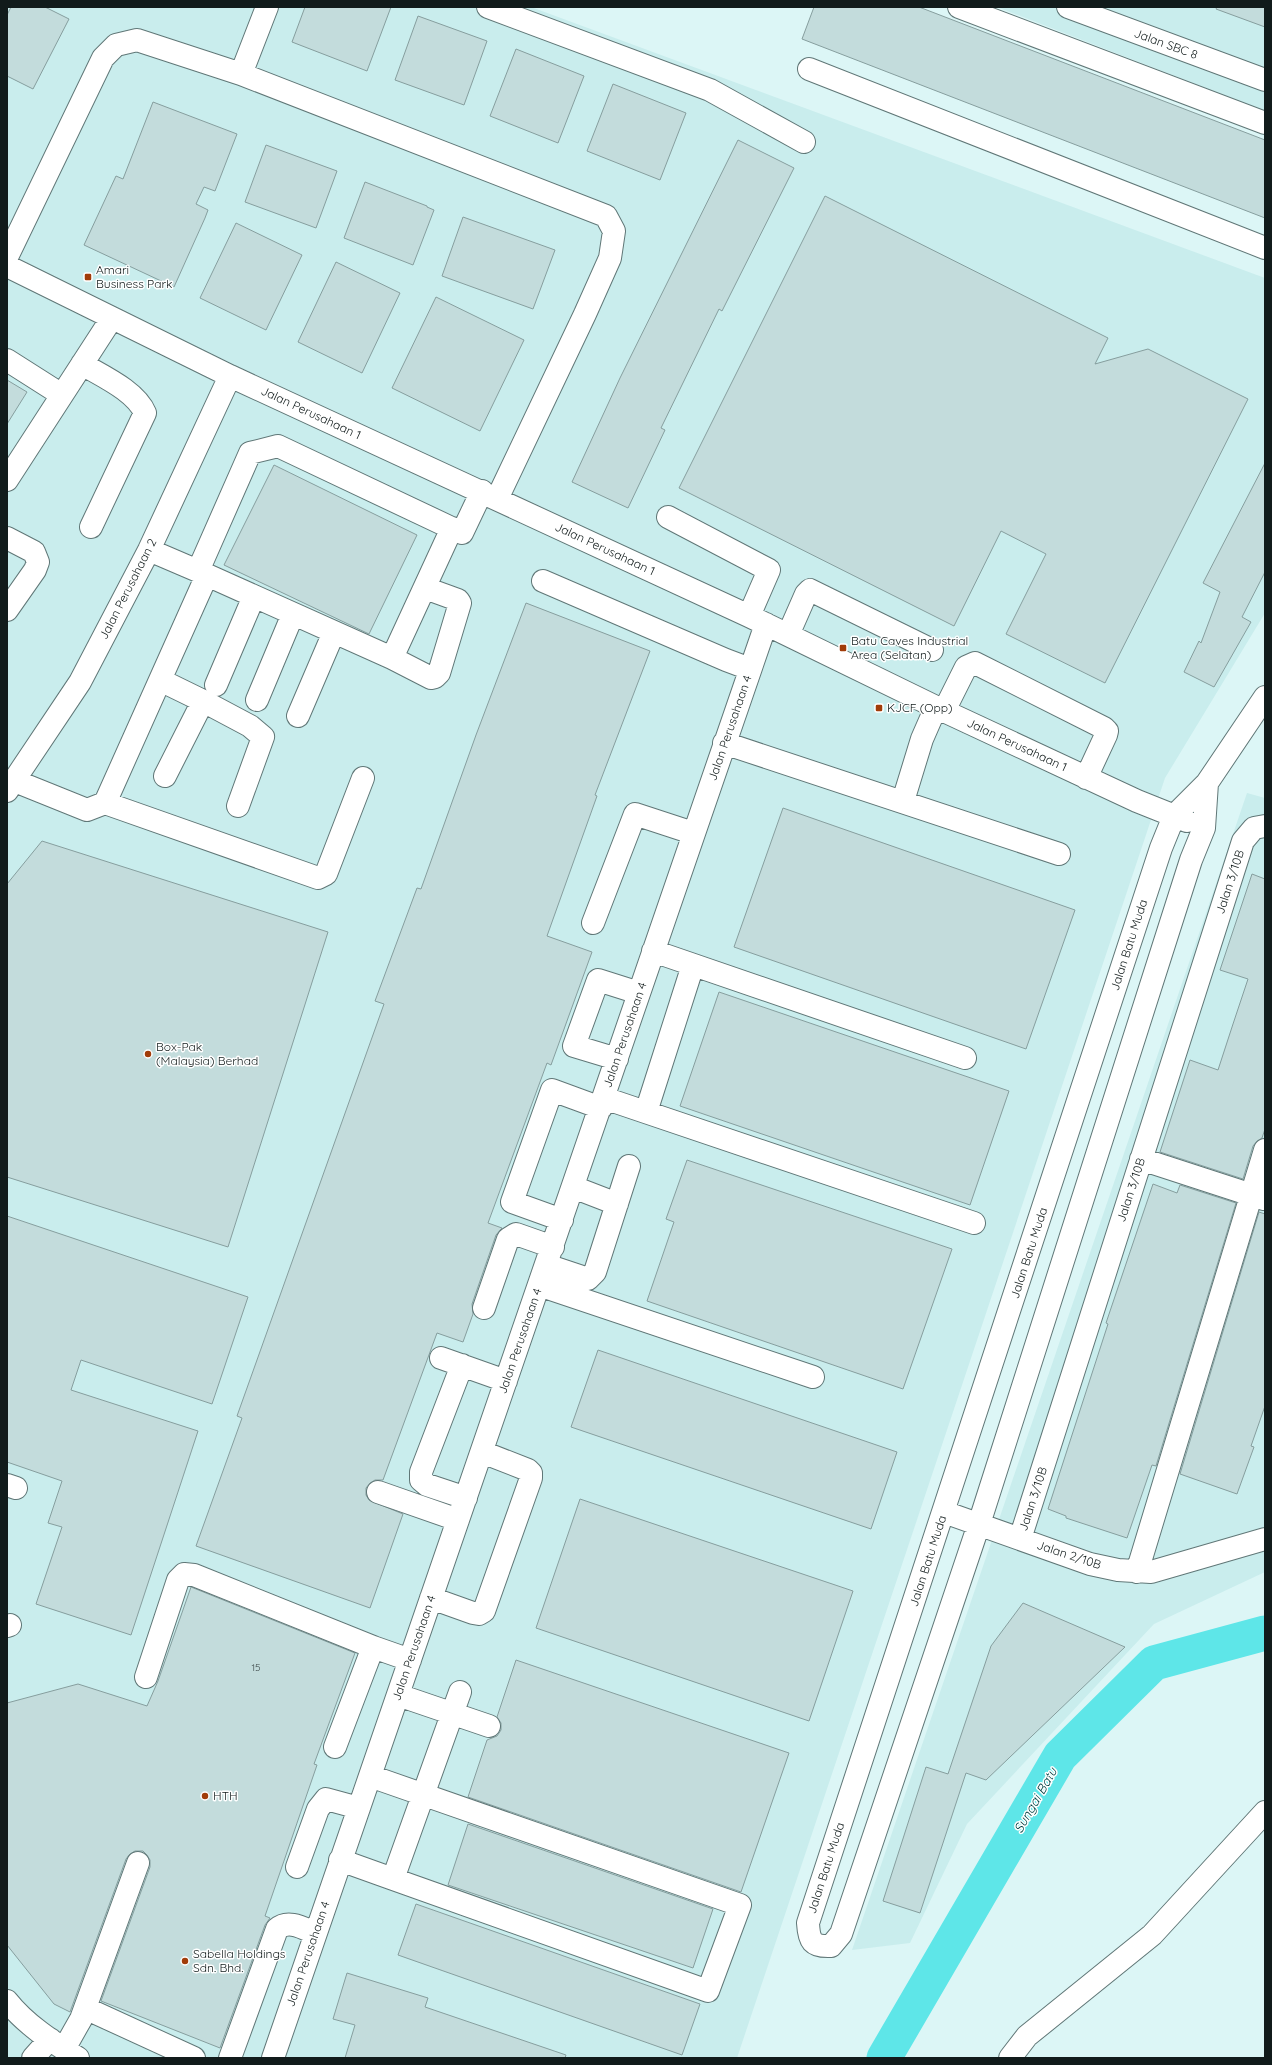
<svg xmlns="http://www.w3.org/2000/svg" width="1272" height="2065" font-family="Quicksand,sans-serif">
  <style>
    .built { fill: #c9eded }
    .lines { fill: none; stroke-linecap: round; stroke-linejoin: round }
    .river { stroke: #5ee6e8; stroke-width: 35 }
    .building { fill: #c3dcdc; stroke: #869e9e }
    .minor-casing { stroke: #607777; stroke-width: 24 }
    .minor { stroke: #fff; stroke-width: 22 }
    .poi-dot { fill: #a13c09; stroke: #fff; stroke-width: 1.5 }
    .labels { text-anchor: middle; stroke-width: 3; stroke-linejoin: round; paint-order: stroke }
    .number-label { font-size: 10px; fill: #3e4b4b }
    .street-label { font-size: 12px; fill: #111b1b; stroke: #fff }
    .poi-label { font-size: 12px; fill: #111b1b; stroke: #fff; text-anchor: start }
    .water-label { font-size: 13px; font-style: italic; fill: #004041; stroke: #fff }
  </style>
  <rect width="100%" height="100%" fill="#dcf6f6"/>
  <path class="built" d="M 7,7 L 531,7 L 1265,278 L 1265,613 L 1165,778 L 737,2058 L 7,2058 Z
    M 997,7 L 1265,7 L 1265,111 Z
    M 1247,793 L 1265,798 L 1265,1572 L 1154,1624 L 967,1824 L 910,1943 L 852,1950 Z"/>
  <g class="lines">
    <path class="river" d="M 884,2058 L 1060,1756 L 1154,1663 L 1265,1633"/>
  </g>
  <path class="building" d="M 11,7 L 45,7 L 69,19 L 33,89 L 7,76 L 7,15 Z
    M 305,7 L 391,7 L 367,71 L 292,42 Z
    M 814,7 L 919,7 L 1265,140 L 1265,218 L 802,39 Z
    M 1217,7 L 1265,7 L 1265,27 L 1216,9 Z
    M 418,16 L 487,41 L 464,105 L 395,80 Z
    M 516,49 L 584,76 L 558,143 L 490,116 Z
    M 613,84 L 686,113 L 660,180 L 587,151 Z
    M 153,102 L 237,134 L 215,191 L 204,187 L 196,204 L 208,210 L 205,218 L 174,287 L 84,245 L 116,176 L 123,179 Z
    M 738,140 L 794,168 L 722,311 L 719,309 L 661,428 L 665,430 L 628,508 L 572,482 L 620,378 Z
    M 266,145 L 337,171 L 316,228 L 245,202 Z
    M 365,182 L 427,206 L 427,207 L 434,210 L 413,265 L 344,238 Z
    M 825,196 L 1108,338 L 1095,364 L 1148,349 L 1248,399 L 1105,683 L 1006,634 L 1046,554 L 1001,531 L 954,626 L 679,488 Z
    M 463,217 L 555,250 L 533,309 L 442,276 Z
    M 236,223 L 302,255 L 266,330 L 200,298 Z
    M 336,262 L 400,293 L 362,373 L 298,342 Z
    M 436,297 L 524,340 L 480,431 L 392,388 Z
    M 7,380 L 27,392 L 7,424 Z
    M 1265,463 L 1265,572 L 1242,617 L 1251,622 L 1214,687 L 1184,672 L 1199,641 L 1201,643 L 1220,592 L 1203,583 Z
    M 274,465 L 417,535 L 369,634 L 224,565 Z
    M 526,603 L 650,651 L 595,795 L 597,796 L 547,936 L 592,952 L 551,1065 L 547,1063 L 488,1223 L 502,1228 L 496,1235 L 472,1304 L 473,1314 L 463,1342 L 437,1333 L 383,1480 L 375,1480 L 370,1483 L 366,1488 L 366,1495 L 369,1500 L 403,1514 L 370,1608 L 196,1546 L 242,1418 L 237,1416 L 384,1004 L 375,1001 L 417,888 L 421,889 L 476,735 Z
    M 783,808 L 1075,910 L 1026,1049 L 734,947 Z
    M 42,841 L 328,932 L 228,1247 L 7,1177 L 7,884 Z
    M 1252,874 L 1265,879 L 1265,1129 L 1262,1138 L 1257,1141 L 1253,1146 L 1243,1179 L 1160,1152 L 1190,1060 L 1218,1070 L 1233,1024 L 1248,979 L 1220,970 Z
    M 719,992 L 1009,1091 L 970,1205 L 680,1106 Z
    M 687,1160 L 952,1249 L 903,1389 L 647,1301 L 674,1222 L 666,1219 Z
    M 1153,1184 L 1177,1193 L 1180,1185 L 1236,1203 L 1156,1466 L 1152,1465 L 1127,1538 L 1066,1518 L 1066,1516 L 1048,1509 L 1108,1324 L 1106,1323 Z
    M 1259,1212 L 1265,1214 L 1265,1406 L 1251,1446 L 1254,1447 L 1237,1494 L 1180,1474 Z
    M 7,1216 L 248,1297 L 212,1404 L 81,1360 L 71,1390 L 198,1431 L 131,1635 L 36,1604 L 62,1527 L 48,1523 L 62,1481 L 7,1462 Z
    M 598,1350 L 897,1452 L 871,1529 L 571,1427 Z
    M 580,1499 L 853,1591 L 809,1721 L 536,1628 Z
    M 191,1587 L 355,1653 L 314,1764 L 317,1765 L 265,1916 L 270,1918 L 265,1925 L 220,2048 L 101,2001 L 150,1867 L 150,1860 L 147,1855 L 143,1851 L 135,1851 L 130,1854 L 126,1859 L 70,2012 L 54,2004 L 7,1945 L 7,1703 L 78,1684 L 147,1706 L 158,1681 Z
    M 1023,1603 L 1125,1647 L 986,1780 L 966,1773 L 920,1913 L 883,1901 L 926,1767 L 948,1774 L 991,1646 Z
    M 516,1660 L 789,1753 L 741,1892 L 468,1797 L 487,1740 L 497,1736 L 501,1730 L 501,1723 L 497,1717 Z
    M 468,1824 L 713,1909 L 693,1968 L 448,1885 Z
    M 416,1904 L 700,2004 L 682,2055 L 398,1955 Z
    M 347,1973 L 428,1998 L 425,2007 L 566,2055 L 565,2058 L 345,2058 L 355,2025 L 333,2019 Z"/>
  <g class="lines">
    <defs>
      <path id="minor" d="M 488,7 L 710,90 L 804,142
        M 959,7 L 1265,123
        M 1068,7 L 1265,80
        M 809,69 L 1265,248
        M 241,74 L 267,7
        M 7,257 L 103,58 L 116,45 L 137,40 L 241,74 L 606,216 L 614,231 L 610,258 L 585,314 L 497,499
        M 7,266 L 230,376 L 749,616 L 944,711 L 1137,801 L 1187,821
        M 7,360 L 62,395
        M 82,364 C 102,376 136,391 145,413 L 91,527
        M 7,480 L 112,318
        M 668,517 L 769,570 L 749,616
        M 452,528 L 392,658 L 198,571 L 250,453 L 278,446 L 462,533 L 482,491
        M 7,538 L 34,552 L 38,562 L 35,570 L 7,610
        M 149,550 L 198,571
        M 543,581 L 726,660 L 750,669
        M 788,635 L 806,594 L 810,590 L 932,650
        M 392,658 L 431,678 L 435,677 L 439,673 L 460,603 L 458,600 L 425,588
        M 160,680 L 203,701 L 165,776
        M 216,685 L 254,596
        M 257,700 L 293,614
        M 203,701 L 250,726 L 263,737 L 238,806
        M 944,711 L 966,667 L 975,663 L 1104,728 L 1107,731 L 1106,735 L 1086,778
        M 298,716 L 334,632
        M 724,743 L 1059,854
        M 15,781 L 87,810 L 105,803 L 207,575
        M 1207,783 L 1204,828 L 1191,860 L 979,1524 L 841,1934 L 831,1946 C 812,1947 809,1941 808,1923 L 1161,848 L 1174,816 L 1207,783 L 1265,697
        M 7,791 L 80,682 L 149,550 L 230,376
        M 903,801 L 922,739 L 936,707
        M 105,803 L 318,878 L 326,874 L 363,778
        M 593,923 L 635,814 L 693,833
        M 653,951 L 965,1058
        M 617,1059 L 574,1046 L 598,980 L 639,993
        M 604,1098 L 974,1223
        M 646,1112 L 693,965
        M 1141,1159 L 1264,1199
        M 573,1187 L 617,1204
        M 562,1220 L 512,1202 L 552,1090 L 601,1108
        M 546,1265 L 588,1279 L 595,1272 L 629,1166
        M 539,1285 L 813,1377
        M 484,1308 L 508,1239 L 516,1234 L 553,1247
        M 441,1358 L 506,1381
        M 462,1365 L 421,1472 L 421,1480 L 427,1485 L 466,1498
        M 7,1485 L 16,1488
        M 378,1492 L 458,1520
        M 944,1512 L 1090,1564 L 1118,1570 L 1151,1572 L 1265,1539
        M 1020,1539 L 1243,841 L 1254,828 L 1265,826
        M 1137,1572 L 1265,1150
        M 431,1598 L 473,1613 L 479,1614 L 484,1611 L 531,1478 L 531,1473 L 528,1470 L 482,1452
        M 7,1626 L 10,1625
        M 146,1677 L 178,1580 L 184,1574 L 194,1575 L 373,1647
        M 398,1695 L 489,1726
        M 335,1747 L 373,1647 L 410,1660
        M 370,1776 L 740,1905 L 708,1991 L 393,1879
        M 340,1860 L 393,1879 L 460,1692
        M 297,1867 L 318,1809 L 326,1799 L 359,1808
        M 7,2001 C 26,2025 53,2042 78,2058
        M 85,2008 L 194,2058
        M 64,2049 L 81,2019 L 138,1863
        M 33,2058 L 50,2039
        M 230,2058 L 277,1929 C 288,1919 303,1928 315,1933
        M 273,2058 L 766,624
        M 1010,2058 L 1027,2036 L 1152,1935 L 1265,1812"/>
    </defs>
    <use href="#minor" class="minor-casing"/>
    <use href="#minor" class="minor"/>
  </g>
  <g class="poi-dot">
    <rect x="84" y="273" width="8" height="8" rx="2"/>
    <rect x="839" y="644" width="8" height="8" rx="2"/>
    <rect x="875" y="704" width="8" height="8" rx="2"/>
    <circle cx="148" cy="1054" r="4"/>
    <circle cx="205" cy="1796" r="4"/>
    <circle cx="185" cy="1961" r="4"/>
  </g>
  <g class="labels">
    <g class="number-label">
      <text x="256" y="1671">15</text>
    </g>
    <g class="street-label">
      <text transform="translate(1166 44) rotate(20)" y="4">Jalan SBC 8</text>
      <text transform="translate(311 413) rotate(25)" y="4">Jalan Perusahaan 1</text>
      <text transform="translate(605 549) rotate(25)" y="4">Jalan Perusahaan 1</text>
      <text transform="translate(128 589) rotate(-63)" y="4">Jalan Perusahaan 2</text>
      <text transform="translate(730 728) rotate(-71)" y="4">Jalan Perusahaan 4</text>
      <text transform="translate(1017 745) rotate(25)" y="4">Jalan Perusahaan 1</text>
      <text transform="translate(1230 882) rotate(-72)" y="4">Jalan 3/10B</text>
      <text transform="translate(1129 945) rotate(-72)" y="4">Jalan Batu Muda</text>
      <text transform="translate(625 1035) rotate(-71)" y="4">Jalan Perusahaan 4</text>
      <text transform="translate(1131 1190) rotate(-72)" y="4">Jalan 3/10B</text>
      <text transform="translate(1029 1253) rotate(-72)" y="4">Jalan Batu Muda</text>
      <text transform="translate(520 1341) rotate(-71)" y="4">Jalan Perusahaan 4</text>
      <text transform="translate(1033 1499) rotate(-72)" y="4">Jalan 3/10B</text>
      <text transform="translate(1069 1555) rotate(18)" y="4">Jalan 2/10B</text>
      <text transform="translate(928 1561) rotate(-72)" y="4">Jalan Batu Muda</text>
      <text transform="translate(414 1648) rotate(-71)" y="4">Jalan Perusahaan 4</text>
      <text transform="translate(826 1868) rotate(-72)" y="4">Jalan Batu Muda</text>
      <text transform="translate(308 1954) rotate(-71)" y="4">Jalan Perusahaan 4</text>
    </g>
    <g class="poi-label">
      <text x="96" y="274">Amari<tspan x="96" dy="14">Business Park</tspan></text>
      <text x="851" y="645">Batu Caves Industrial<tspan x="851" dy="14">Area (Selatan)</tspan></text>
      <text x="887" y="712">KJCF (Opp)</text>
      <text x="156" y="1051">Box-Pak<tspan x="156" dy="14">(Malaysia) Berhad</tspan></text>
      <text x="213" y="1800">HTH</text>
      <text x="193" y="1958">Sabella Holdings<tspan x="193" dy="14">Sdn. Bhd.</tspan></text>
    </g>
    <g class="water-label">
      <text transform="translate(1035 1800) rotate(-60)" y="5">Sungai Batu</text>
    </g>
  </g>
  <rect width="1272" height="2065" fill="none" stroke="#111b1b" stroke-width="16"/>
</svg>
